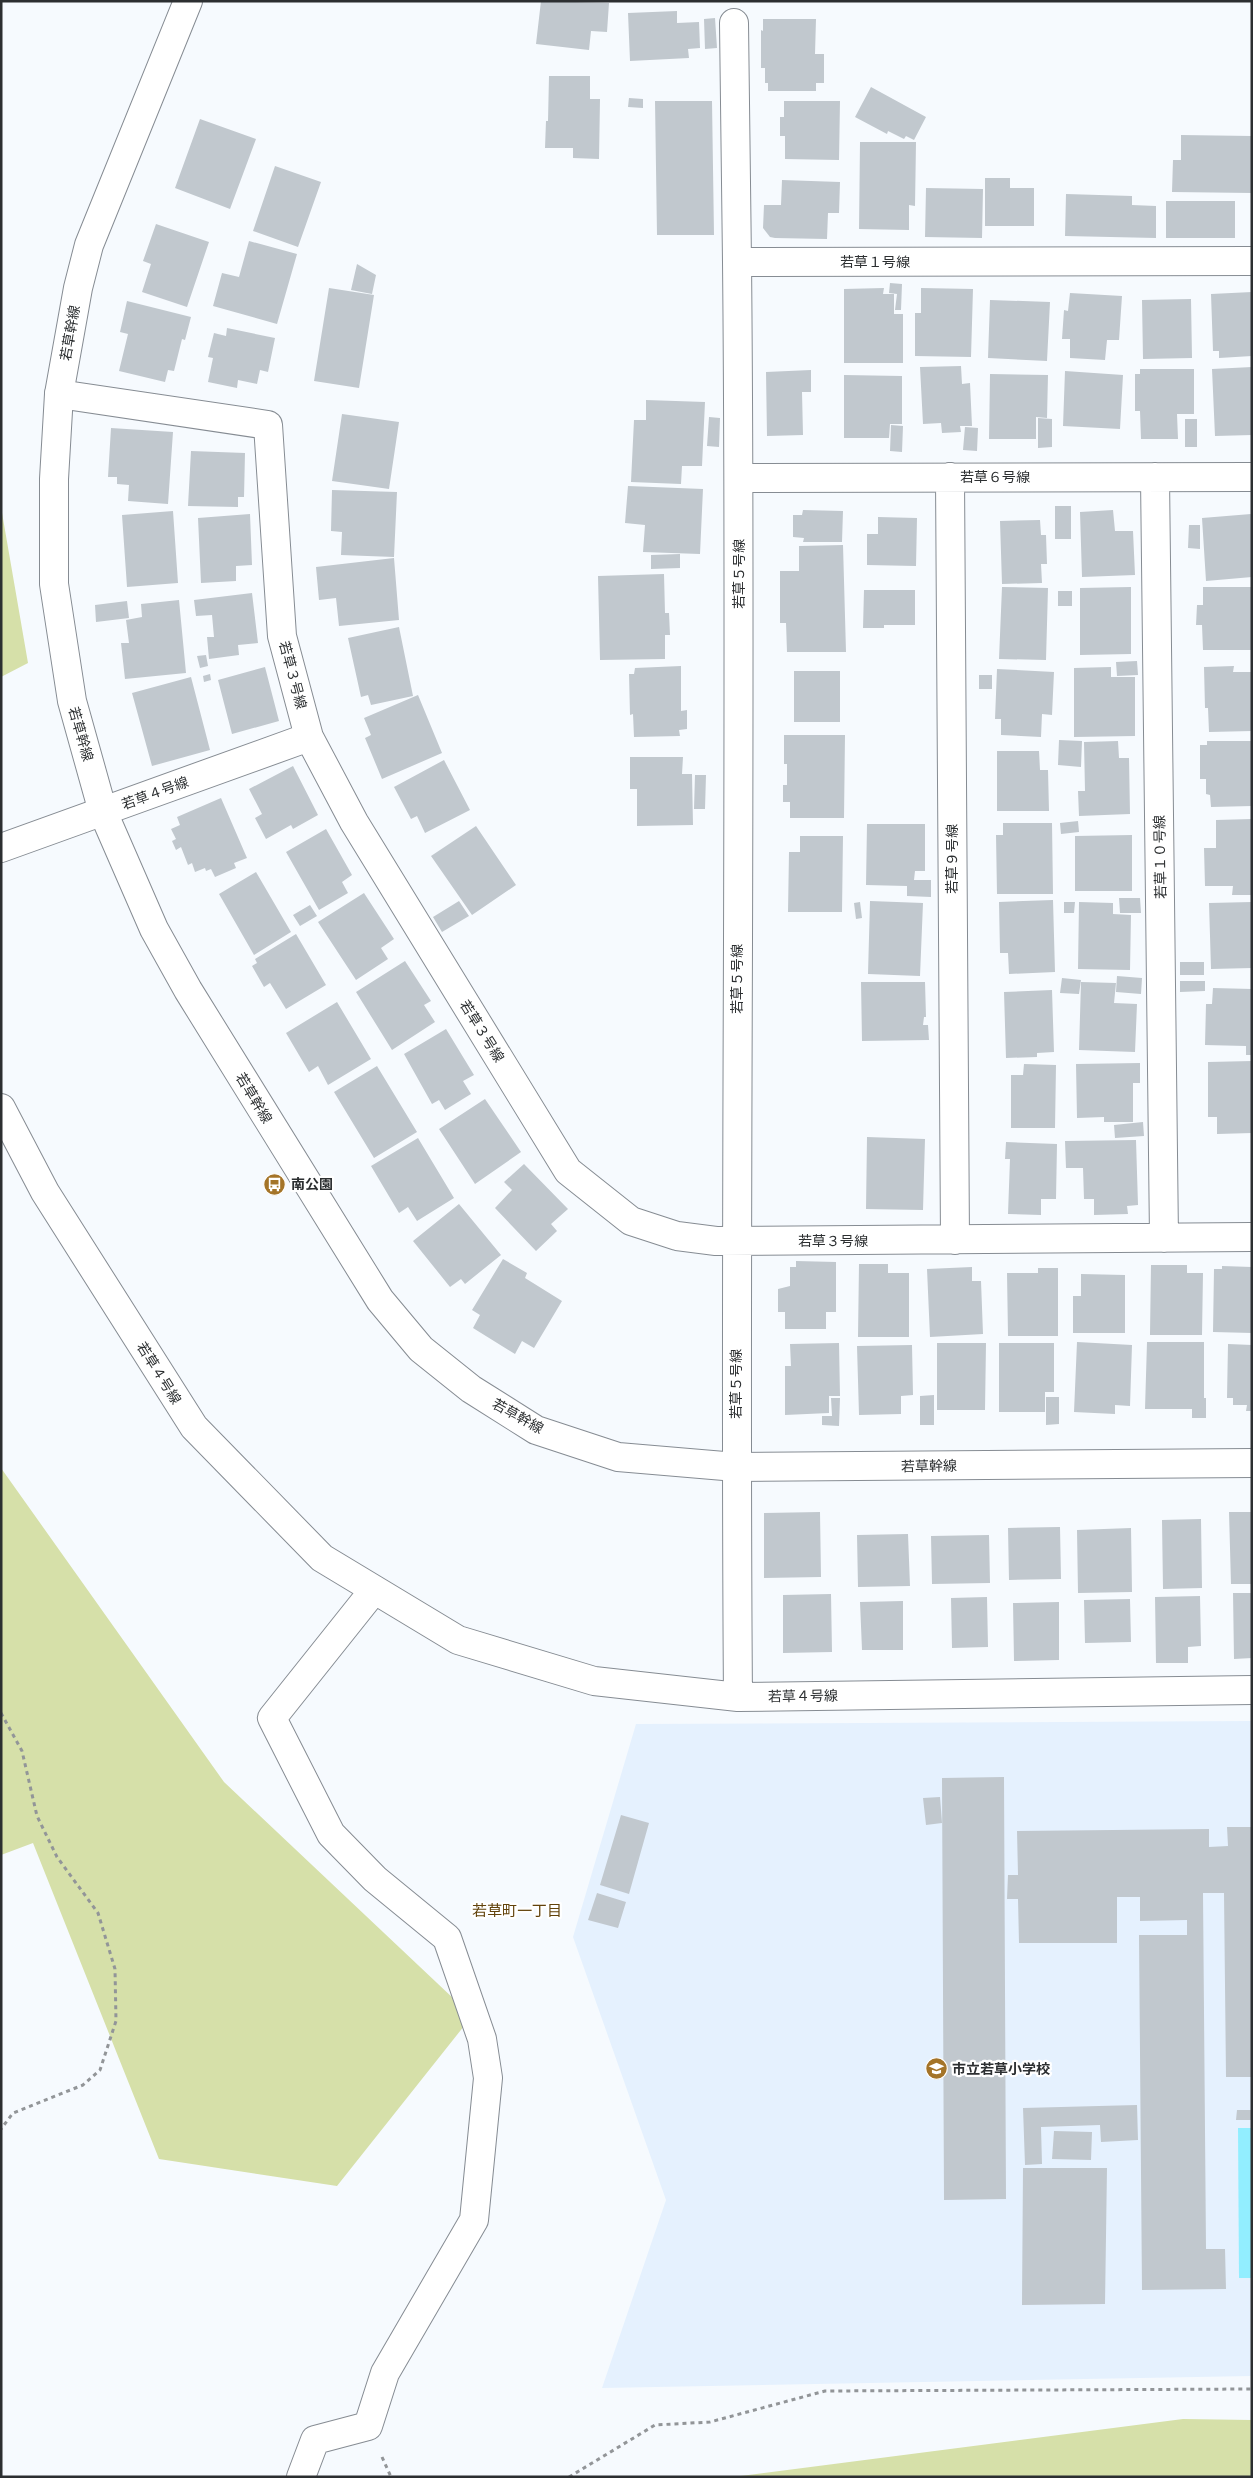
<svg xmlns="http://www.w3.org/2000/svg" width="1253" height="2478" font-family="Helvetica,'Noto Sans JP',sans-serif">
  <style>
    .built { fill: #e5f1fe }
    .green { fill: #d6e0a9 }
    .water { fill: #92eeff }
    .building { fill: #c1c8ce }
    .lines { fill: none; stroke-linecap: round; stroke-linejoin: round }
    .minor-casing { stroke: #868c93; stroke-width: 30 }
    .tertiary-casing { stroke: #868c93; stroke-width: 30 }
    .path { stroke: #929598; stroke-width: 3; stroke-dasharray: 4 4; stroke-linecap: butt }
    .minor { stroke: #fff; stroke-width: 28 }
    .tertiary { stroke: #fff; stroke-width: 28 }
    .labels { text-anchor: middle; stroke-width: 4.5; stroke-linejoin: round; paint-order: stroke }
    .street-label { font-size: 14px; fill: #2c2f31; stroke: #fff }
    .poi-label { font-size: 14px; font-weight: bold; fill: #2c2f31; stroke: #fff; text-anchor: start }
    .neighbourhood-label { font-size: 15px; fill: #62420a; stroke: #fff }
  </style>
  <rect width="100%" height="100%" fill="#f6fafe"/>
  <path class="built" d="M 1252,1721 L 1252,2376 L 602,2388 L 666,2200 L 573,1937 L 636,1724 Z"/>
  <path class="green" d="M 1,507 L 28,663 L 1,677 Z
    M 1,1468 L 224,1782 L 472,2016 L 337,2186 L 159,2159 L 33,1843 L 1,1855 Z
    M 1183,2419 L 1252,2420 L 1252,2477 L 733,2477 Z"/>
  <path class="water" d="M 1238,2128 L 1252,2128 L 1252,2278 L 1239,2278 Z"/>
  <path class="building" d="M 541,1 L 609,3 L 607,32 L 591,31 L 589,50 L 536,44 Z
    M 677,11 L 677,23 L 699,22 L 700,48 L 688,49 L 689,58 L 630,61 L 628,13 Z
    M 715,18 L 717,48 L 705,49 L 704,19 Z
    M 763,19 L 816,19 L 815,54 L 824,54 L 824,83 L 816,83 L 816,91 L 768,91 L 768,83 L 765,83 L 765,68 L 761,68 L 761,30 L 763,31 Z
    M 549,76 L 590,76 L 590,99 L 600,99 L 599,159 L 573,158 L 573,148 L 545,148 L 546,121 L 548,121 Z
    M 871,87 L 926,117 L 914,140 L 906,136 L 904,139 L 888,131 L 887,134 L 855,117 Z
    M 629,98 L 643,99 L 643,108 L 628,107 Z
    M 655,101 L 712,101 L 714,235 L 657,235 Z
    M 784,101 L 840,101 L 839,160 L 785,159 L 785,136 L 780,136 L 780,117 L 784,117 Z
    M 200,119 L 256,139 L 230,209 L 175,188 Z
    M 1181,135 L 1252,136 L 1252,193 L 1172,192 L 1173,160 L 1181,160 Z
    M 860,142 L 916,142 L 915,206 L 909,205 L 909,230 L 859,229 Z
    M 275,166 L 321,182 L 298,247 L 253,231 Z
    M 985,178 L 1010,178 L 1010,188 L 1034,188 L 1034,226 L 985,226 Z
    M 782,180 L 840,182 L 839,213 L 828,213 L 827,239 L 775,238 L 770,237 L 763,228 L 764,205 L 781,205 Z
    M 926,188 L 983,189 L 982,238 L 925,237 Z
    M 1066,194 L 1132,196 L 1132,205 L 1156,206 L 1156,238 L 1065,236 Z
    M 1166,201 L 1235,201 L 1235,238 L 1166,238 Z
    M 156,224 L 209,242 L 187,307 L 142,292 L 151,264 L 143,261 Z
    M 249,241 L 297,254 L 277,324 L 213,306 L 222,273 L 239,277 Z
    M 357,264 L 376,275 L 372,294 L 351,290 Z
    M 890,283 L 902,284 L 901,310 L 895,310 L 897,294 L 889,293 Z
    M 329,288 L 374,295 L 359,388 L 314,381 Z
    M 884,288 L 883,294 L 894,294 L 894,314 L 903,314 L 903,363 L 844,363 L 844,289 Z
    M 921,288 L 973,289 L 971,357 L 915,356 L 915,313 L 921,313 Z
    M 1252,292 L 1252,356 L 1219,358 L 1219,351 L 1213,351 L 1211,294 Z
    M 1070,293 L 1122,296 L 1119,340 L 1107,340 L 1105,360 L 1070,358 L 1070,339 L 1062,339 L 1064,310 L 1068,311 Z
    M 1191,299 L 1192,358 L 1143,359 L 1142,300 Z
    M 990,300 L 1050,302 L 1047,361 L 988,358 Z
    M 127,301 L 191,317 L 185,340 L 182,339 L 174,371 L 168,370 L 165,382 L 119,371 L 128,334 L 120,332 Z
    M 227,328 L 275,338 L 268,372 L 260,370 L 257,384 L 238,380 L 237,388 L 208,382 L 213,358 L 208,357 L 214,333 L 226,336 Z
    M 961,366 L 962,384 L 970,383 L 972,426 L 960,426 L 961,432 L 942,433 L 941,423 L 923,424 L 920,367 Z
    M 1252,367 L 1252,435 L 1215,436 L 1212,369 Z
    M 1140,369 L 1194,369 L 1194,414 L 1177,414 L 1178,439 L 1141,439 L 1140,411 L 1135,411 L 1135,374 L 1140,374 Z
    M 811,370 L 811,392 L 802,392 L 803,435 L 767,436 L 766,372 Z
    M 1065,371 L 1123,375 L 1120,429 L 1063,426 Z
    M 990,374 L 1048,375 L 1047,418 L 1036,417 L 1036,439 L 989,439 Z
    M 844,375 L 902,376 L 902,424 L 890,424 L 889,438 L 844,438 Z
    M 646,400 L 705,402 L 702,466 L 682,466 L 681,484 L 631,482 L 634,420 L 646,420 Z
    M 342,414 L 399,422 L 389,489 L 332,481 Z
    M 709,417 L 720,418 L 719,447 L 707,446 Z
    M 1038,418 L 1052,419 L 1052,447 L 1038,448 Z
    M 1185,419 L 1197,419 L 1197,447 L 1185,447 Z
    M 891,425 L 903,426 L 902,452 L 890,451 Z
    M 965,427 L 978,428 L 977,451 L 963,450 Z
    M 111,428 L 173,432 L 168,504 L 128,501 L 129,485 L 117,484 L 117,477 L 108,477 Z
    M 191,451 L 245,453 L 244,497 L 238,497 L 238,507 L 188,506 Z
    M 628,486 L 703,489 L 700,554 L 643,552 L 645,525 L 625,523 Z
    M 332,490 L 397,492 L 394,557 L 341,555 L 342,532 L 331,531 Z
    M 1055,506 L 1071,506 L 1071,539 L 1055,539 Z
    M 803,510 L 843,511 L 842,542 L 803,542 L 804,538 L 793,537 L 793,515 L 802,515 Z
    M 1113,510 L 1115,531 L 1133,531 L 1135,575 L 1082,577 L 1080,512 Z
    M 173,511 L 178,583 L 127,587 L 122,515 Z
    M 250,514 L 252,565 L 236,566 L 236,581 L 201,583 L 198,518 Z
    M 1251,514 L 1252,577 L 1206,581 L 1202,518 Z
    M 878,517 L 917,518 L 916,566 L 867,565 L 867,534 L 878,534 Z
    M 1040,520 L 1041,535 L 1046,535 L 1047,564 L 1041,564 L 1042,583 L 1002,584 L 1000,521 Z
    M 1189,525 L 1200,525 L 1200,549 L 1188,548 Z
    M 843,545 L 846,652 L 787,652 L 786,623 L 780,623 L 780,571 L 799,571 L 799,546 Z
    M 680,554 L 680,568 L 651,569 L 651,555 Z
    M 394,558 L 399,620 L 339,626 L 336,598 L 319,600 L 316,567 Z
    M 664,574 L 665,613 L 669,613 L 670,635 L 665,635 L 665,659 L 600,660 L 598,576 Z
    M 1002,587 L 1048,588 L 1046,660 L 999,659 Z
    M 1131,587 L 1131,654 L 1080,655 L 1080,588 Z
    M 1203,587 L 1252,587 L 1252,650 L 1203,650 L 1202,625 L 1196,625 L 1197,605 L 1203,605 Z
    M 864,590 L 915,590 L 915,625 L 884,625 L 884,628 L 863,628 Z
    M 1058,591 L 1072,591 L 1072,606 L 1058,606 Z
    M 252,593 L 258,643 L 238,645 L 239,655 L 209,659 L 207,637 L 214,637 L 212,615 L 196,616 L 194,600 Z
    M 179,600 L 186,673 L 125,679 L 121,643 L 129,643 L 126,620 L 142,617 L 141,604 Z
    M 127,601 L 129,618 L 96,622 L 95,605 Z
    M 399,627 L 413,696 L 371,705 L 368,695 L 361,697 L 348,638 Z
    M 206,655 L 208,666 L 200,668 L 197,656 Z
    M 1137,661 L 1138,675 L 1117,676 L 1116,662 Z
    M 681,666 L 681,711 L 687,710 L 687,729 L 679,730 L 680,736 L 634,737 L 633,714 L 630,715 L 629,674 L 634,674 L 635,668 Z
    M 1234,666 L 1233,672 L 1252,672 L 1252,731 L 1209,732 L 1208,708 L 1205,708 L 1204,667 Z
    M 265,667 L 279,721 L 232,734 L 218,680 Z
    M 1111,667 L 1111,677 L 1135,677 L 1135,736 L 1074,737 L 1074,668 Z
    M 997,669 L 1054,672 L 1052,715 L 1042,714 L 1041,737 L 1001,735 L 1001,719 L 995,719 Z
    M 794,671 L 840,671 L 840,722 L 794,722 Z
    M 210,674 L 211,680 L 204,682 L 203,676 Z
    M 979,675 L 992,675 L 992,689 L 979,689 Z
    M 191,677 L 210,750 L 152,766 L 132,693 Z
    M 418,695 L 442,753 L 382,779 L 365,738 L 371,735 L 364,718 Z
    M 784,735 L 845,735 L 844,818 L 790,818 L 790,802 L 783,802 L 783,785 L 787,785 L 787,764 L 784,764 Z
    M 1059,740 L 1082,741 L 1081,767 L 1058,765 Z
    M 1118,741 L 1119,758 L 1129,758 L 1130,814 L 1079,816 L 1078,791 L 1085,791 L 1084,742 Z
    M 1207,741 L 1252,741 L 1252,806 L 1211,807 L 1210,795 L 1206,794 L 1206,779 L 1200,779 L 1200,745 L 1207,745 Z
    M 997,751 L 1039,751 L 1040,770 L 1048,770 L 1049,811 L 997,811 Z
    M 630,757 L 683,757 L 682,774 L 692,774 L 693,825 L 637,826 L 637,789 L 630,789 Z
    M 444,760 L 470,810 L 425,833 L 417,816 L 411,819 L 394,787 Z
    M 293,766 L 318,815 L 293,829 L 291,825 L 266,839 L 255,818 L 262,814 L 249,789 Z
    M 695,775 L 706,775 L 705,809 L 694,809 Z
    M 221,798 L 247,858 L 234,863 L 236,868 L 215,877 L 211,869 L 206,871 L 205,868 L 195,872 L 192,863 L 188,865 L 181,847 L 176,850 L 172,841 L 176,839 L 171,829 L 180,825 L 177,817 Z
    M 1252,819 L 1252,895 L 1232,895 L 1233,886 L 1205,886 L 1204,848 L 1216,848 L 1216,820 Z
    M 1078,821 L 1079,832 L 1061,834 L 1060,823 Z
    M 1003,823 L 1052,823 L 1053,894 L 997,894 L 996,835 L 1003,835 Z
    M 867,824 L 925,824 L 925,871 L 915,871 L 914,880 L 931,880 L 931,897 L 907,896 L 907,886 L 866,885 Z
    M 476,826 L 516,885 L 472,915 L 431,856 Z
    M 326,829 L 352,875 L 342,882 L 348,893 L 319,910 L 286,852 Z
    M 1132,835 L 1132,891 L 1075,891 L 1075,836 Z
    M 800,836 L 843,836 L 842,912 L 788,912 L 789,852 L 800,852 Z
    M 256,872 L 291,932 L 254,955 L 219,894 Z
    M 364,893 L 394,939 L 381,948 L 388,959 L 356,980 L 318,922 Z
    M 1119,898 L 1140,898 L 1141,913 L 1120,913 Z
    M 1053,900 L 1055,972 L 1009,974 L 1008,953 L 1000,953 L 999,902 Z
    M 459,901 L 469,916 L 442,932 L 433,917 Z
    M 870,901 L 923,903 L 920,976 L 868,974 Z
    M 860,902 L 862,918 L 856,919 L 854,903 Z
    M 1064,902 L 1075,902 L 1074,913 L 1064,913 Z
    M 1079,902 L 1113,903 L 1113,914 L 1131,915 L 1130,970 L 1078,969 Z
    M 1252,902 L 1252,968 L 1211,969 L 1209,903 Z
    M 310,905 L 317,916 L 300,926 L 293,915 Z
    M 296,934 L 326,985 L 286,1009 L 270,983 L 264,987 L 252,966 L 257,963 L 255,959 Z
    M 405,961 L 431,1001 L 424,1005 L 435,1022 L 392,1050 L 356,992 Z
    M 1180,962 L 1204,962 L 1204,975 L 1180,975 Z
    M 1117,976 L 1142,978 L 1141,994 L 1116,992 Z
    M 1062,978 L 1081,980 L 1079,994 L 1060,993 Z
    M 1180,981 L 1205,981 L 1205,991 L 1180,992 Z
    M 861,982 L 925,982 L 926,1017 L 924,1017 L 923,1025 L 928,1025 L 929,1040 L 862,1041 Z
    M 1081,982 L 1116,983 L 1114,1003 L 1137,1004 L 1135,1052 L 1079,1050 Z
    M 1213,988 L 1252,989 L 1252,1055 L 1246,1055 L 1246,1046 L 1205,1045 L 1206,1004 L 1212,1004 Z
    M 1052,990 L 1054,1052 L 1037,1053 L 1037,1057 L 1006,1058 L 1004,992 Z
    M 337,1002 L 371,1059 L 328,1085 L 318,1066 L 309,1072 L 286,1033 Z
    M 446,1029 L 474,1075 L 463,1081 L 471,1094 L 445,1110 L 439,1100 L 432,1104 L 404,1054 Z
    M 1252,1061 L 1252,1133 L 1217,1134 L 1217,1117 L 1208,1117 L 1208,1062 Z
    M 1140,1063 L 1140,1083 L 1133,1083 L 1133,1122 L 1104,1122 L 1104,1117 L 1077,1118 L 1076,1064 Z
    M 1024,1064 L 1056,1065 L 1055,1128 L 1011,1128 L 1011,1075 L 1023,1075 Z
    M 377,1066 L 417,1132 L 374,1158 L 334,1092 Z
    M 485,1099 L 521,1152 L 475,1184 L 439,1129 Z
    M 1143,1122 L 1144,1136 L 1115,1138 L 1114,1125 Z
    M 867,1137 L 925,1139 L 923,1210 L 866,1209 Z
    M 418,1138 L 454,1198 L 417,1221 L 408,1207 L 399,1213 L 371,1166 Z
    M 1136,1140 L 1138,1205 L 1127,1206 L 1128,1214 L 1094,1215 L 1094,1199 L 1084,1199 L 1083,1168 L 1066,1168 L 1065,1141 Z
    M 1006,1142 L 1057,1144 L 1056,1199 L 1041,1199 L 1041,1215 L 1008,1214 L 1010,1159 L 1005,1159 Z
    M 524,1164 L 568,1209 L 551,1224 L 557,1231 L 536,1251 L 495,1208 L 512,1190 L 504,1182 Z
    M 459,1204 L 501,1255 L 465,1284 L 461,1279 L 450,1287 L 413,1241 Z
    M 503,1259 L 527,1273 L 525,1278 L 562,1301 L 534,1348 L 522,1341 L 515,1354 L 473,1328 L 480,1315 L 472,1310 Z
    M 796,1261 L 836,1262 L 836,1312 L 826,1312 L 826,1329 L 785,1329 L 785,1312 L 778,1312 L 778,1289 L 790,1286 L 790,1267 L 796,1267 Z
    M 859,1264 L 888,1264 L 888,1273 L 909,1273 L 909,1337 L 858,1337 Z
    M 1151,1265 L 1187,1265 L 1187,1273 L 1203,1273 L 1202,1335 L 1150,1335 Z
    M 1222,1266 L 1252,1267 L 1252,1333 L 1213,1332 L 1214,1269 L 1222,1269 Z
    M 972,1267 L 972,1281 L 981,1281 L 983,1334 L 930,1337 L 927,1269 Z
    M 1038,1268 L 1058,1268 L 1058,1336 L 1008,1336 L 1007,1273 L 1038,1273 Z
    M 1081,1274 L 1125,1275 L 1125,1333 L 1073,1333 L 1073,1296 L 1081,1296 Z
    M 1077,1342 L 1132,1345 L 1130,1406 L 1115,1405 L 1115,1414 L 1074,1412 Z
    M 1147,1342 L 1204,1342 L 1204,1398 L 1206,1398 L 1206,1418 L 1192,1418 L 1192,1409 L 1145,1409 Z
    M 839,1343 L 840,1396 L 829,1396 L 829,1413 L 785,1415 L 785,1366 L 791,1366 L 790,1344 Z
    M 937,1343 L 986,1343 L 985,1410 L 937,1410 Z
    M 999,1343 L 1054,1343 L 1054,1392 L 1045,1392 L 1045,1412 L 999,1412 Z
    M 1228,1344 L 1252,1345 L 1252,1411 L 1246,1411 L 1247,1405 L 1233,1405 L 1233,1398 L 1227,1398 Z
    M 912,1345 L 913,1395 L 901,1396 L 901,1414 L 859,1415 L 857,1346 Z
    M 934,1395 L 934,1425 L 920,1425 L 920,1396 Z
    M 1046,1397 L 1059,1397 L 1059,1424 L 1046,1425 Z
    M 831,1398 L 840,1398 L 839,1426 L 822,1425 L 822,1416 L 832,1416 Z
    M 820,1512 L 821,1577 L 764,1578 L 764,1513 Z
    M 1229,1512 L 1252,1512 L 1252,1584 L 1231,1584 Z
    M 1201,1519 L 1202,1588 L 1163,1589 L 1162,1520 Z
    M 1060,1527 L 1061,1579 L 1009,1580 L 1008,1528 Z
    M 1131,1528 L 1132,1592 L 1078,1593 L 1077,1530 Z
    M 908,1534 L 910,1586 L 858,1587 L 857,1535 Z
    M 989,1535 L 990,1583 L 932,1584 L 931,1536 Z
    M 1233,1593 L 1252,1593 L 1252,1658 L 1234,1659 Z
    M 831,1594 L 832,1652 L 783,1653 L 783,1595 Z
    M 1200,1596 L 1201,1646 L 1188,1647 L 1188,1663 L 1156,1663 L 1155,1597 Z
    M 987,1597 L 988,1647 L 952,1648 L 951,1598 Z
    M 1130,1599 L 1131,1642 L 1085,1643 L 1084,1600 Z
    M 903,1601 L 903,1650 L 862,1650 L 860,1602 Z
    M 1059,1602 L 1059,1660 L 1014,1661 L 1013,1603 Z
    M 1004,1777 L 1006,2199 L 944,2200 L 942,1778 Z
    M 940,1797 L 942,1823 L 926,1825 L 923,1798 Z
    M 621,1815 L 649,1823 L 629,1894 L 600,1885 Z
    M 1227,1827 L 1252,1827 L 1252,2077 L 1226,2077 L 1224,1893 L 1203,1893 L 1206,2249 L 1225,2249 L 1226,2289 L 1142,2290 L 1139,1935 L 1187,1935 L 1187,1920 L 1140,1921 L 1140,1897 L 1117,1897 L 1117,1943 L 1019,1943 L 1018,1899 L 1007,1899 L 1008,1875 L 1018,1875 L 1017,1831 L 1209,1829 L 1209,1847 L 1228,1846 Z
    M 597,1893 L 626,1902 L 618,1928 L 588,1920 Z
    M 1137,2105 L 1138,2140 L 1101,2142 L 1100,2125 L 1041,2127 L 1042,2164 L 1025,2165 L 1023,2108 Z
    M 1237,2110 L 1252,2110 L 1252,2120 L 1236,2120 Z
    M 1054,2131 L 1092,2132 L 1091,2160 L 1052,2159 Z
    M 1023,2168 L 1107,2168 L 1105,2304 L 1022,2305 Z"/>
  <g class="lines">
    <defs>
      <path id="minor" d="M 734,23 L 737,262 L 1252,261
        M 737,262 C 742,740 734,1219 738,1697
        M 59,394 L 268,425 L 282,636 L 309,737 L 354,822 L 568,1171 L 631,1221 L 677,1236 L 716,1241 L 1252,1237
        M 950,477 L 955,1240
        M 1155,477 L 1164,1238
        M 739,478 L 1252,477
        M 1,848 L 309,737
        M 1,1108 L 45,1192 L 194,1427 L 322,1558 L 458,1640 L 594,1681 L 738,1697 L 1252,1690
        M 301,2477 L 315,2440 L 368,2426 L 385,2373 L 474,2220 L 488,2078 L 482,2039 L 447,1938 L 375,1879 L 331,1834 L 272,1718 L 374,1590"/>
      <path id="tertiary" d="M 188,1 L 89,245 L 78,288 L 59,394 L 54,479 L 54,584 L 72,701 L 103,812 L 154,929 L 188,990 L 380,1300 L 421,1349 L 471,1389 L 536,1430 L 618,1457 L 736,1467 L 1252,1463"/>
    </defs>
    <use href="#minor" class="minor-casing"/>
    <use href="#tertiary" class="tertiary-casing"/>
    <path class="path" d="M 1,1713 L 22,1751 L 37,1816 L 57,1857 L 98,1913 L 115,1969 L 116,2021 L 100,2070 L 83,2085 L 13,2113 L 1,2129
      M 382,2457 L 391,2477
      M 569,2477 L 655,2425 L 710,2422 L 825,2391 L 1252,2389"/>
    <use href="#minor" class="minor"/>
    <use href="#tertiary" class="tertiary"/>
  </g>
  <defs>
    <symbol id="bus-disc" viewBox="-11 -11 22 22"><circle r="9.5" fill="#a47428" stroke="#fff"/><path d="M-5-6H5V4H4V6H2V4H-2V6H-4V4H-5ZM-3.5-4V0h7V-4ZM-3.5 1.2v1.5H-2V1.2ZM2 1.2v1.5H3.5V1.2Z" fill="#fff"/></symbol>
    <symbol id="school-disc" viewBox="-11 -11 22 22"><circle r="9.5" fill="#a47428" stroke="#fff"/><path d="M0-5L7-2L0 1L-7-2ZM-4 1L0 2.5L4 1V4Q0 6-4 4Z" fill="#fff"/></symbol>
  </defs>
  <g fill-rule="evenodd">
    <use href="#bus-disc" x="262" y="1172" width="25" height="25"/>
    <use href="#school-disc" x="924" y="2056" width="25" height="25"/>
  </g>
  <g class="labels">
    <g class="street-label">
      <text x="875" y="267">若草１号線</text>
      <text transform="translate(70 333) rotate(-80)" y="5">若草幹線</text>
      <text x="995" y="482">若草６号線</text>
      <text transform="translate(739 574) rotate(-90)" y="5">若草５号線</text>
      <text transform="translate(293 675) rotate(75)" y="5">若草３号線</text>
      <text transform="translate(81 734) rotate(74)" y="5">若草幹線</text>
      <text transform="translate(155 793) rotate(-20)" y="5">若草４号線</text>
      <text transform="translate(1160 857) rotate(-91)" y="5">若草１０号線</text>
      <text transform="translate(952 859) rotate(-90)" y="5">若草９号線</text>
      <text transform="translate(737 979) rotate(-90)" y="5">若草５号線</text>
      <text transform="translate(482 1031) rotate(58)" y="5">若草３号線</text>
      <text transform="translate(254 1098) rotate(59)" y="5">若草幹線</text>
      <text x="833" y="1246">若草３号線</text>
      <text transform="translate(159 1373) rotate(58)" y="5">若草４号線</text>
      <text transform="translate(736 1384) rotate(-90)" y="5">若草５号線</text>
      <text transform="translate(518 1416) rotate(29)" y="5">若草幹線</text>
      <text transform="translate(929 1466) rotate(-1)" y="5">若草幹線</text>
      <text transform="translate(803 1696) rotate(-1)" y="5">若草４号線</text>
    </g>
    <g class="poi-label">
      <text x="291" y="1189">南公園</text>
      <text x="952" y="2074">市立若草小学校</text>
    </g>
    <g class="neighbourhood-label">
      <text x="517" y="1916">若草町一丁目</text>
    </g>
  </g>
  <rect width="1253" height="2478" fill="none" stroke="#2c2f31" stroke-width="5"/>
</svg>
